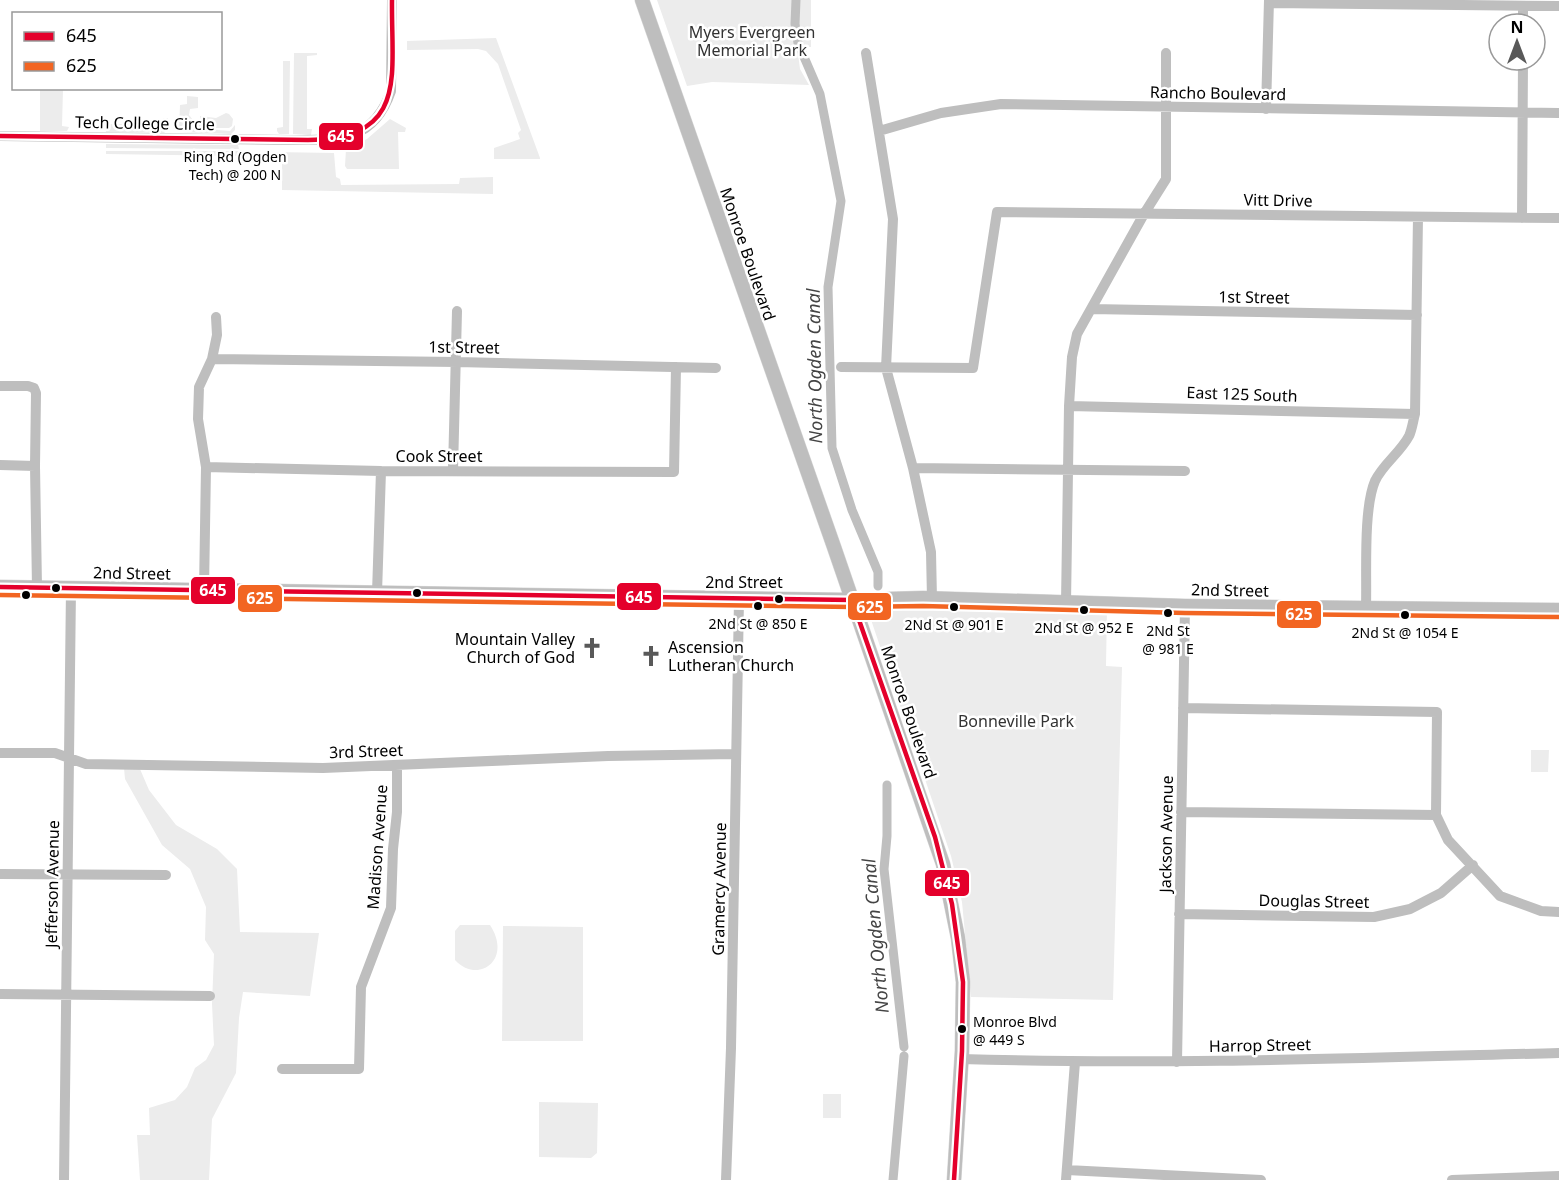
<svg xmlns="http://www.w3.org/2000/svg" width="1559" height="1180" font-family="'Noto Sans',sans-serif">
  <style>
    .green { fill: #ececec }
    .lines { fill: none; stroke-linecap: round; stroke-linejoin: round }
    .canal { stroke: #bfbfbf; stroke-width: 9 }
    .major-casing { stroke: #dbdbdb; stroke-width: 15 }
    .minor { stroke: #bebebe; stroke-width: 10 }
    .major { stroke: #bebebe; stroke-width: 14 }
    .bus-1-casing { stroke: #fff; stroke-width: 9 }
    .bus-2-casing { stroke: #fff; stroke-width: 9 }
    .bus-1 { stroke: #e4002b; stroke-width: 4.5 }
    .bus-2 { stroke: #f26522; stroke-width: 4.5 }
    .bus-dot { fill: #000; stroke: #fff; stroke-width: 2 }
    .labels { text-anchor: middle; stroke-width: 5; stroke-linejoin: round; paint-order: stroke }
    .bus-label { font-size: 14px; fill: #000; stroke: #fff }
    .park-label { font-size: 16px; fill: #333; stroke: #fff }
    .street-label { font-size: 16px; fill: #000; stroke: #fff }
    .poi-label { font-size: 16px; fill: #000; stroke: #fff; text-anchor: end }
    .water-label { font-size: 18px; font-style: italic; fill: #444; stroke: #fff }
    .line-badge { stroke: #fff; stroke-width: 2 }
    .badge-label { font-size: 16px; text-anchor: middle; font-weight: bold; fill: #fff }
  </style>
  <rect width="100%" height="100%" fill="#fff"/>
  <path class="green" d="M 657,0 L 811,0 L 811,47 L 797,46 L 800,69 L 809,85 L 712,82 L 687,86 Z
    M 496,38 L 540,158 L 540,159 L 494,159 L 494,148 L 520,139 L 518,133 L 521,130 L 498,64 L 486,51 L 478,49 L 407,50 L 407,41 Z
    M 294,53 L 317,53 L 317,55 L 307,56 L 307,129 L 312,129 L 311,135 L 293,134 Z
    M 283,61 L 290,61 L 289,134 L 279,134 L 277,131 L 277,128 L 283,127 Z
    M 40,89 L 63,89 L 62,126 L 69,127 L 67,131 L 40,131 Z
    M 187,96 L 198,97 L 198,108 L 190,109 L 189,115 L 193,120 L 198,121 L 204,129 L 230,131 L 235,125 L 235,130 L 231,134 L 179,132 L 180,105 L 187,104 Z
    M 226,113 L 229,114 L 233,119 L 232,126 L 229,128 L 205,128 L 201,121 L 200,116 L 216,118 Z
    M 163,118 L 168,118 L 167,130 L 164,133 L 106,132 L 105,124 L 163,125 Z
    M 390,119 L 406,128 L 405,132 L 398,132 L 399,169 L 347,169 L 345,166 L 346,149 L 367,139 Z
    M 106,144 L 238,145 L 239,149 L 106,148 Z
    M 106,151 L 239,151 L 237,156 L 106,154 Z
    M 273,152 L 334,153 L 336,177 L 340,179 L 341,185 L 459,184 L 460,178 L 493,177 L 493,194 L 282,190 L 282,157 L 274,157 Z
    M 865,602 L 1107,608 L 1106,666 L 1122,667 L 1113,1000 L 971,997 L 962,902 L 951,856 Z
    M 1531,750 L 1549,750 L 1548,772 L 1531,772 Z
    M 124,768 L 140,769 L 149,790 L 176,825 L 217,849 L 237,869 L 240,932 L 319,933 L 310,996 L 243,992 L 239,1018 L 236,1073 L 212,1119 L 209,1180 L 140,1180 L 137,1135 L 150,1135 L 149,1108 L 175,1100 L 187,1087 L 195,1068 L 206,1060 L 214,1045 L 212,1004 L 214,954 L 205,940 L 206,907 L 190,869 L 162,845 L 125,779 Z
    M 460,925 L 490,925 C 513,960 478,985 455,960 L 455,931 Z
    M 503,926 L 583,927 L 583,1041 L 502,1041 Z
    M 823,1094 L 841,1094 L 841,1118 L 823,1118 Z
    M 539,1102 L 598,1103 L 597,1153 L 591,1158 L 539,1157 Z"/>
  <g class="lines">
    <path class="canal" d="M 796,0 L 795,24 L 798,43 L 820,94 L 841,201 L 828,287 L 832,448 L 852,510 L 878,572 L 878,586
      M 887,785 L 887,836 L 884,869 L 904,1047
      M 893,1180 L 904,1056"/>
    <defs>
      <path id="major" d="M 642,0 L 834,547 L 943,864 L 958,938 L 963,982 L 962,1051 L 954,1180
        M 0,587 L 852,600 L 923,598 L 1185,606 L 1559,610"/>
    </defs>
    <use href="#major" class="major-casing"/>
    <path class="minor" d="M 1269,3 L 1559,6
      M 1523,6 L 1523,24
      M 866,53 L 893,219 L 886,368 L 913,468 L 931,552 L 932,599
      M 1266,109 L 1269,0
      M 879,131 L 941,113 L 1001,104 L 1559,113
      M 0,136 L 291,140 C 337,140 373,143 391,91 L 392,0
      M 1522,218 L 1523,60
      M 1091,309 L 1417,315
      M 212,359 L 457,362 L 716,368
      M 841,367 L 973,368 L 997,212 L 1559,218
      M 0,386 L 28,386 L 34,388 L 36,393 L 35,466 L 37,587
      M 1069,406 L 1415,414
      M 0,465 L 35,466
      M 206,467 L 381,471 L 674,472 L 676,367
      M 913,468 L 1185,471
      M 453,470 L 457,311
      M 204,590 L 206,467 L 198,419 L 199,387 L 212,359 L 217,335 L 216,317
      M 377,593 L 381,471
      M 1066,603 L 1069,406 L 1072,357 L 1077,334 L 1144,214 L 1166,179 L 1166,53
      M 1366,607 C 1367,575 1363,509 1375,481 C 1383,464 1400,453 1409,436 C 1412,430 1413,421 1415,414 L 1418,217
      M 1183,708 L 1437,712 L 1436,815 L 1448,840 L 1500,896 L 1541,911 L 1559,912
      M 0,753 L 55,753 L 86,764 L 323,768 L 608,756 L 735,754
      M 1181,812 L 1436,815
      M 0,874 L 166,875
      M 1179,914 L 1374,917 L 1410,909 L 1441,893 L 1473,865
      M 0,994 L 210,996
      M 961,1059 C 1161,1065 1360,1058 1559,1053
      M 1177,1062 L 1185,606
      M 282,1069 L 359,1069 L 361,987 L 391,908 L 393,849 L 397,812 L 397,766
      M 1067,1170 L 1261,1180
      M 64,1180 L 71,588
      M 726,1180 L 731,1048 L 739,599
      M 1066,1180 L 1075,1062
      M 1452,1180 L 1559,1176"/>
    <use href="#major" class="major"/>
    <defs>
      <path id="bus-1" d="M 0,136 L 308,140 C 409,138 391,77 392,0
        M 0,587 L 852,600
        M 852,600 L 935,837 L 952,904 L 963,982 L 962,1051 L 954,1180"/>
      <path id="bus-2" d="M 0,595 L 852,607 L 923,606 L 1185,613 L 1559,617"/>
    </defs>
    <use href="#bus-1" class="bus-1-casing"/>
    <use href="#bus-2" class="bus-2-casing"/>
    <use href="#bus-1" class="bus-1"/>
    <use href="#bus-2" class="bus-2"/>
  </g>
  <defs>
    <symbol id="church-bare" viewBox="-9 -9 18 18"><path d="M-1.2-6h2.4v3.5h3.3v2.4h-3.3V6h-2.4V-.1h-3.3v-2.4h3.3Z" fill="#595959" stroke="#fff" stroke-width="2.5" paint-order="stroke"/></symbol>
  </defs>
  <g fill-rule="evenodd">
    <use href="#church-bare" x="577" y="633" width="30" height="30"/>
    <use href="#church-bare" x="636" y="641" width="30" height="30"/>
  </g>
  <g class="bus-dot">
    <circle cx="235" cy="139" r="5"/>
    <circle cx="56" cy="588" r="5"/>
    <circle cx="417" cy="593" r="5"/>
    <circle cx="26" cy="595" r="5"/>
    <circle cx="779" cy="599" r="5"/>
    <circle cx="758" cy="606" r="5"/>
    <circle cx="954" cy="607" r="5"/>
    <circle cx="1084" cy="610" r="5"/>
    <circle cx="1168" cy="613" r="5"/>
    <circle cx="1405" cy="615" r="5"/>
    <circle cx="962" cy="1029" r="5"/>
  </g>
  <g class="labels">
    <g class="bus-label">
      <text x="235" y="162">Ring Rd (Ogden<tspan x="235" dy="18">Tech) @ 200 N</tspan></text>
      <text x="758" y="629">2Nd St @ 850 E</text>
      <text x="954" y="630">2Nd St @ 901 E</text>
      <text x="1084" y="633">2Nd St @ 952 E</text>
      <text x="1168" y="636">2Nd St<tspan x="1168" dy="18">@ 981 E</tspan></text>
      <text x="1405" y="638">2Nd St @ 1054 E</text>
      <text x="973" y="1027" text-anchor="start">Monroe Blvd<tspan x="973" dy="18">@ 449 S</tspan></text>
    </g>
    <g class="park-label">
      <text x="752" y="38">Myers Evergreen<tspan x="752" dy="18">Memorial Park</tspan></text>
      <text x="1016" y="727">Bonneville Park</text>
    </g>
    <g class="street-label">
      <text transform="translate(1218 93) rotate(1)" y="6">Rancho Boulevard</text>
      <text transform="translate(145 123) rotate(1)" y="6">Tech College Circle</text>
      <text transform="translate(1278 200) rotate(1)" y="6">Vitt Drive</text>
      <text transform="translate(748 254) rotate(71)" y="6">Monroe Boulevard</text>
      <text transform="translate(1254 297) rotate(1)" y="6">1st Street</text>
      <text transform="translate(464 347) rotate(1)" y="6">1st Street</text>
      <text transform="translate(1242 394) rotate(2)" y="6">East 125 South</text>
      <text x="439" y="462">Cook Street</text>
      <text transform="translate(132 573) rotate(1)" y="6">2nd Street</text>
      <text x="744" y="588">2nd Street</text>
      <text transform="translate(1230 590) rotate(1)" y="6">2nd Street</text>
      <text transform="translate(909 712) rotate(71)" y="6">Monroe Boulevard</text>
      <text transform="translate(366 751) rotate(-2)" y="6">3rd Street</text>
      <text transform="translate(1166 834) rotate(-89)" y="6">Jackson Avenue</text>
      <text transform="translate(377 847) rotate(-86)" y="6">Madison Avenue</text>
      <text transform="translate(52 884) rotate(-89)" y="6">Jefferson Avenue</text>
      <text transform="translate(719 889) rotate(-89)" y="6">Gramercy Avenue</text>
      <text transform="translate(1314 901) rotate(1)" y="6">Douglas Street</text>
      <text transform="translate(1260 1045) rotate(-1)" y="6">Harrop Street</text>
    </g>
    <g class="poi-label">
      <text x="575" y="645">Mountain Valley<tspan x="575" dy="18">Church of God</tspan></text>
      <text x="668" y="653" text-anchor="start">Ascension<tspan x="668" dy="18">Lutheran Church</tspan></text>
    </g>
    <g class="water-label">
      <text transform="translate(815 366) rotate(-91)" y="6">North Ogden Canal</text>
      <text transform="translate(876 936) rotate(-95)" y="6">North Ogden Canal</text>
    </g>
  </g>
  <g class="line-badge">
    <rect x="318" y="122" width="46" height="29" rx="6" fill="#e4002b"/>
    <rect x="190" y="576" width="46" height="29" rx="6" fill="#e4002b"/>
    <rect x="616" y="582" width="46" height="29" rx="6" fill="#e4002b"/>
    <rect x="237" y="584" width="46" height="29" rx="6" fill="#f26522"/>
    <rect x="847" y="592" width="45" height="29" rx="6" fill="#f26522"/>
    <rect x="1276" y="600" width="46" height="29" rx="6" fill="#f26522"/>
    <rect x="924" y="869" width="46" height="28" rx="6" fill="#e4002b"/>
  </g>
  <g class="badge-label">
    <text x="341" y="142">645</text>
    <text x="213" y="596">645</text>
    <text x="639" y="603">645</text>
    <text x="260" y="604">625</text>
    <text x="870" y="613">625</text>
    <text x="1299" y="620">625</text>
    <text x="947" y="889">645</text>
  </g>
  <rect x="12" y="12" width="210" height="78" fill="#ffffff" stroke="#999999" stroke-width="1.5"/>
  <rect x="24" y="32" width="30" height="9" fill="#e4002b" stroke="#999999" stroke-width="1.5"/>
  <text x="66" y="42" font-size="18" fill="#000000">645</text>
  <rect x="24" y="62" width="30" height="9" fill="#f26522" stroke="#999999" stroke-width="1.5"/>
  <text x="66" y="72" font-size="18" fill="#000000">625</text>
  <g transform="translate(1517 42)"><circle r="28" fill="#ffffff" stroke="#999999" stroke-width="1.5"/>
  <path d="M0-4.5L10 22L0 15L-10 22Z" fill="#595959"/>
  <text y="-9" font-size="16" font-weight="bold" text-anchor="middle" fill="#000000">N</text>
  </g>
</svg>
